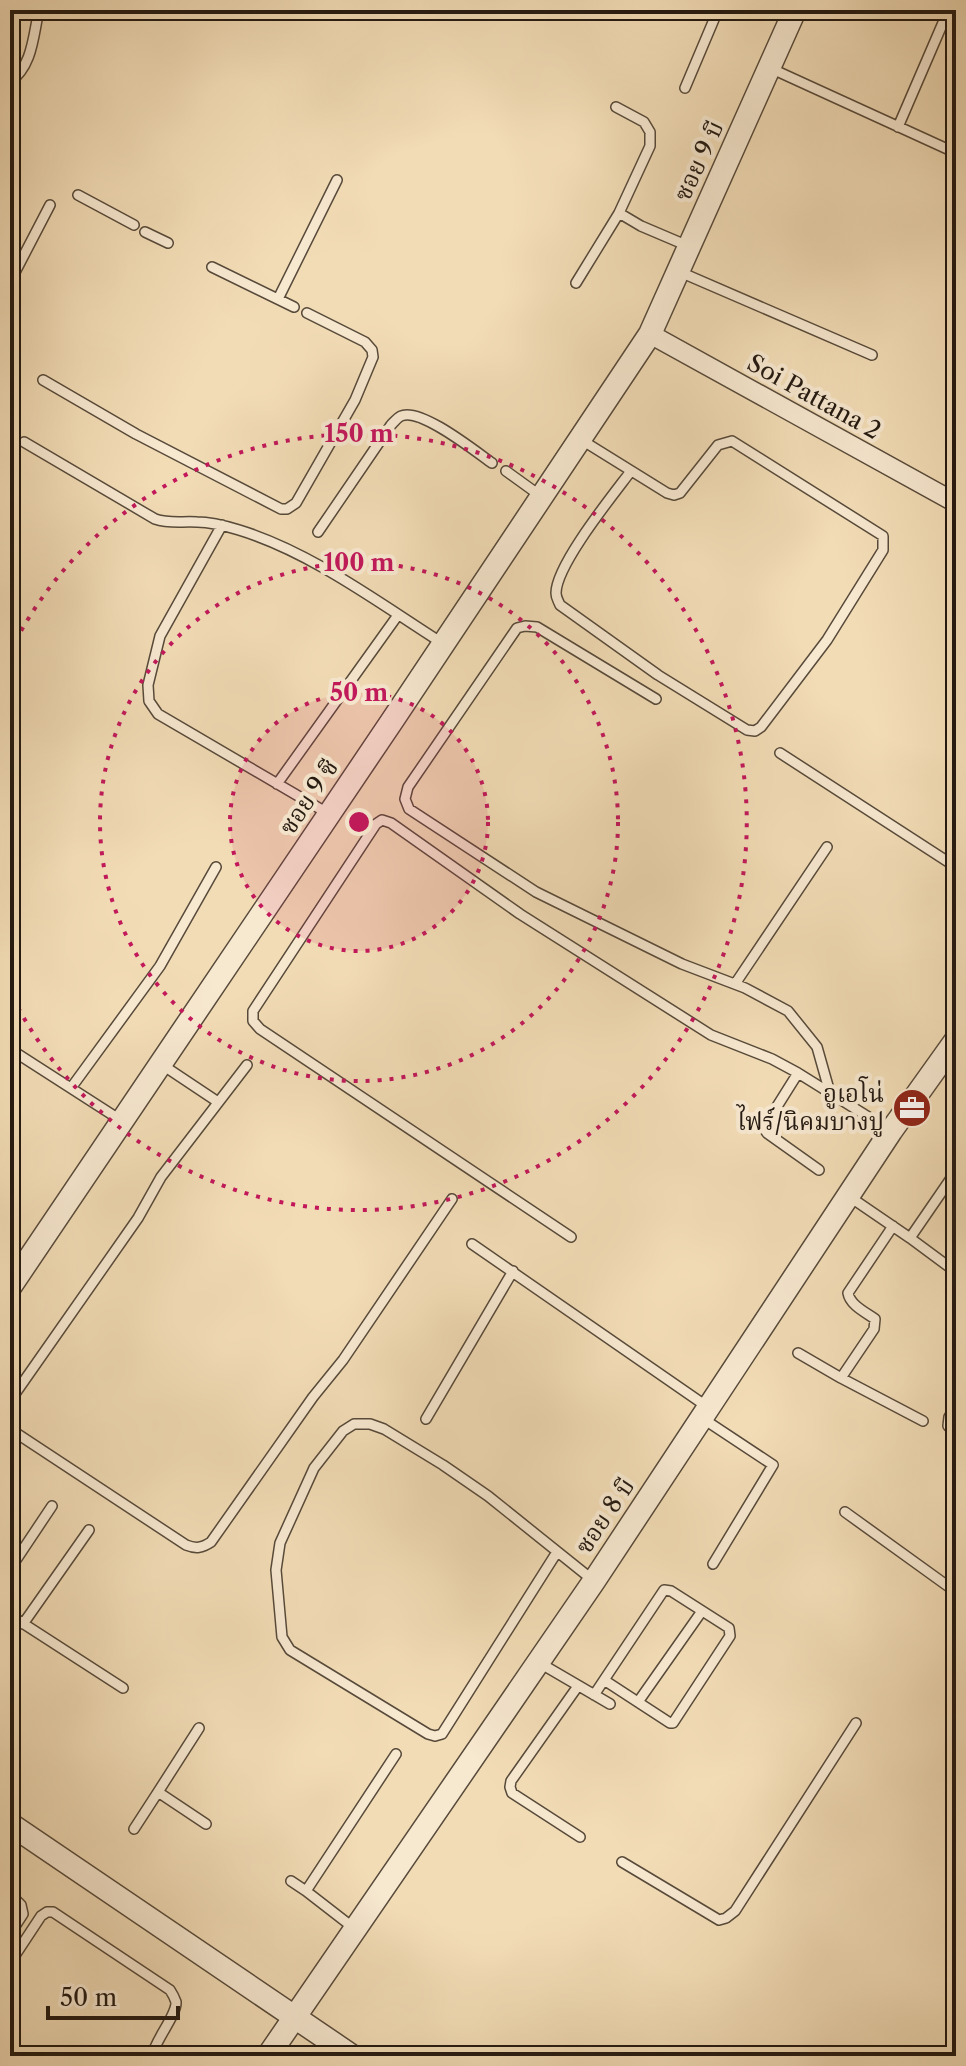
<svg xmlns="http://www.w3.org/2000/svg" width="966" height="2066" font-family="'Libre Caslon Text','Noto Serif Thai',serif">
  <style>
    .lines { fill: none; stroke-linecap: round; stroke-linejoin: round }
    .service-casing { stroke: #574a3a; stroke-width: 12 }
    .minor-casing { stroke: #574a3a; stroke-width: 21 }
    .tertiary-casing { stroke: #574a3a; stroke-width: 25 }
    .service { stroke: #f7e8d0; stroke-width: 9 }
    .minor { stroke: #f7e8d0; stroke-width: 18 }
    .tertiary { stroke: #f7e8d0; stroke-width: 22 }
    .ring { fill: none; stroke: #c2185b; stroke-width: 4; stroke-dasharray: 4 8 }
    .labels { text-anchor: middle; stroke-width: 8; stroke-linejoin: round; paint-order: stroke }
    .street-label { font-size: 24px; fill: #231911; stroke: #f7e8d0 }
    .poi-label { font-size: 24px; fill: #231911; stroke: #f7e8d0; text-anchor: end }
    .centre { fill: #c2185b; stroke: #f7e8d0; stroke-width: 4 }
    .ring-label { font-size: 24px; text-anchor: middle; font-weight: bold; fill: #c2185b; stroke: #f7e8d0; stroke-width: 8; stroke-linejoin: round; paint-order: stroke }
  </style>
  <rect width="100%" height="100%" fill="#f2dcb6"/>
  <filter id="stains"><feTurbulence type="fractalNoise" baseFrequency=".0025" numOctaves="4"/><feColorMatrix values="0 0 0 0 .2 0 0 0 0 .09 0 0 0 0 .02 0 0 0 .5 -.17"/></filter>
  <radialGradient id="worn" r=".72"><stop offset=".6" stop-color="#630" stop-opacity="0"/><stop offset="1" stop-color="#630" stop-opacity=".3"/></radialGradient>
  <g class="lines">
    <defs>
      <path id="service" d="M 770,68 L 956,153
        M 10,82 C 33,65 33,36 39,10
        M 685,88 L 718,10
        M 616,107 L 644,122 L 650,132 L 650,146 L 619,213 L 641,226 L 688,246
        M 898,127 L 945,18
        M 78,195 L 134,225
        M 145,232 L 168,243
        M 212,267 L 294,307
        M 680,272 L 872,355
        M 10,282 L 50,205
        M 576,283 L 619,213
        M 278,299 L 337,180
        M 43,380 L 136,434 L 281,509 L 287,509 L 296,503 L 355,400 L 373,357 L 372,350 L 365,342 L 307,313
        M 580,439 L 667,493 L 674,495 L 680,493 L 718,445 L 732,441 L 883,536 L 883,550 L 827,640 L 761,727 L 755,731 L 747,730 L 658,675 L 560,605 C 558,600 556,598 556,593 C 556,565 613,495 631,471
        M 24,442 L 155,519 C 170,524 182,521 197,522 C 211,522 226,526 239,530 C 311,552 379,603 442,643
        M 506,471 L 542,497
        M 222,525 L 160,636 L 148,685 L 149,701 L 158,714 L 329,814
        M 318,532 L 391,425 C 394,422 397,418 401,416 C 420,407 475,451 492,463
        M 656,699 L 537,627 L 525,626 L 517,628 L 408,787 L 405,799 L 409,809 L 536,892 L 682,964 L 745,988 L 788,1011 L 817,1047 L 830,1093
        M 780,753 L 956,867
        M 277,784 L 398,615
        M 735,984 L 827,847
        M 10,1049 L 122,1121
        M 161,1064 L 218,1102
        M 798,1073 L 766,1124 L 765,1130 L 767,1133 L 819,1170
        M 71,1088 L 160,966 L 216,867
        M 956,1171 L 910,1238 L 956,1272
        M 850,1197 L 910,1238
        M 571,1237 L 260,1029 L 253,1021 L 253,1011 L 376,824 L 382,820 L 391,823 L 520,914 L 711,1035 L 772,1059 L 798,1073 L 891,1131
        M 472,1244 L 709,1408
        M 798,1353 L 841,1378 L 874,1329 L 875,1319 C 865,1312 850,1305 848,1293 L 893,1226
        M 841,1378 L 923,1421
        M 10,1401 L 138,1218 L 161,1177 L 247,1065
        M 956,1407 L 949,1417 L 948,1426 L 956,1433
        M 702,1418 L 773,1465 L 713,1564
        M 426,1419 L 513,1271
        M 10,1429 L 186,1545 C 196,1549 202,1548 211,1542 L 313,1397 L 343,1360 L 452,1199
        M 845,1512 L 956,1592
        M 557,1552 L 442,1734 L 435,1736 L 428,1734 L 290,1650 L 282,1637 L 276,1570 L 280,1543 L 314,1468 L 343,1431 L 354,1424 L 370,1424 L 384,1429 L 443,1465 L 488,1496 L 594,1581
        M 10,1569 L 52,1506
        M 10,1615 L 123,1688
        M 23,1624 L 89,1530
        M 538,1662 L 610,1704
        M 578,1686 L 511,1781 L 510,1787 L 512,1793 L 580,1837
        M 594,1695 L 664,1590 L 671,1591 L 729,1628 L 730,1636 L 673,1723 L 670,1723 L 604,1680
        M 638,1702 L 702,1611
        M 158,1792 L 199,1728
        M 134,1829 L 158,1792 L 206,1824
        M 622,1862 L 719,1920 L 726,1918 L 735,1911 L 856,1723
        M 291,1881 L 306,1891
        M 10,1894 L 21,1905 L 23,1914 L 10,1934
        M 355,1929 L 306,1891 L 396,1754
        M 10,1963 L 41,1916 L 47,1912 L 53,1912 L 170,1990 C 172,1993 175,1999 176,2002 C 177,2015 155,2040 152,2056"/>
      <path id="minor" d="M 650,334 L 956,503"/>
      <path id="tertiary" d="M 10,1287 L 392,721 L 650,334 L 795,10
        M 10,1824 L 352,2056
        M 268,2056 L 594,1581 L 891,1131 L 956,1040"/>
    </defs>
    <use href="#service" class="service-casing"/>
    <use href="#minor" class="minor-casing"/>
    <use href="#tertiary" class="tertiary-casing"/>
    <use href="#service" class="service"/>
    <use href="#minor" class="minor"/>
    <use href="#tertiary" class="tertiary"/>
  </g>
  <circle cx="359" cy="822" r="129" fill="#c2185b" fill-opacity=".12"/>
  <g class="ring">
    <circle cx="359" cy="822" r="129"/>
    <circle cx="359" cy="822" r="259"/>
    <path d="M10 652A388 388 0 1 1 10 992"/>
  </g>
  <defs>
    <symbol id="office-disc" viewBox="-11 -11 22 22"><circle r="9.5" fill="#8f2418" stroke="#f7e8d0"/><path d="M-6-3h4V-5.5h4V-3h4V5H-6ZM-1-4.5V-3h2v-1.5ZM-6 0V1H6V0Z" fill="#fff"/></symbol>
  </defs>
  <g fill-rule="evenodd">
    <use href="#office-disc" x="890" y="1086" width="44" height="44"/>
  </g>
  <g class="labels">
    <g class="street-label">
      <text transform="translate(699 161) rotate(-65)" y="8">ซอย 9 บี</text>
      <text transform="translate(814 397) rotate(29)" y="8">Soi Pattana 2</text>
      <text transform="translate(309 797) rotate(-56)" y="8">ซอย 9 ซี</text>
      <text transform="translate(605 1516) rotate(-56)" y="8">ซอย 8 บี</text>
    </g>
    <g class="poi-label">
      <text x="884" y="1102">อูเอโน่<tspan x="884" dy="28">ไฟร์/นิคมบางปู</tspan></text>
    </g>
  </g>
  <circle cx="359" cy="822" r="12" class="centre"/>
  <g class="ring-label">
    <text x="359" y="442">150 m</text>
    <text x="359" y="571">100 m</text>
    <text x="359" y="701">50 m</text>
  </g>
  <rect width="966" height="2066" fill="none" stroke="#f2dcb6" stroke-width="40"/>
  <rect x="12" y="12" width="942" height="2042" fill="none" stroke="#231911" stroke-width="4"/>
  <rect x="20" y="20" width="926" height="2026" fill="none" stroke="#231911" stroke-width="2"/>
  <path d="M48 2006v12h130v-12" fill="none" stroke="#231911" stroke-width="4"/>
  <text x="60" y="2006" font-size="24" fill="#231911" stroke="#f7e8d0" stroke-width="6" paint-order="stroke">50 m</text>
  <rect width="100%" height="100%" filter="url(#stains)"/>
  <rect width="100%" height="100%" fill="url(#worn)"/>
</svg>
